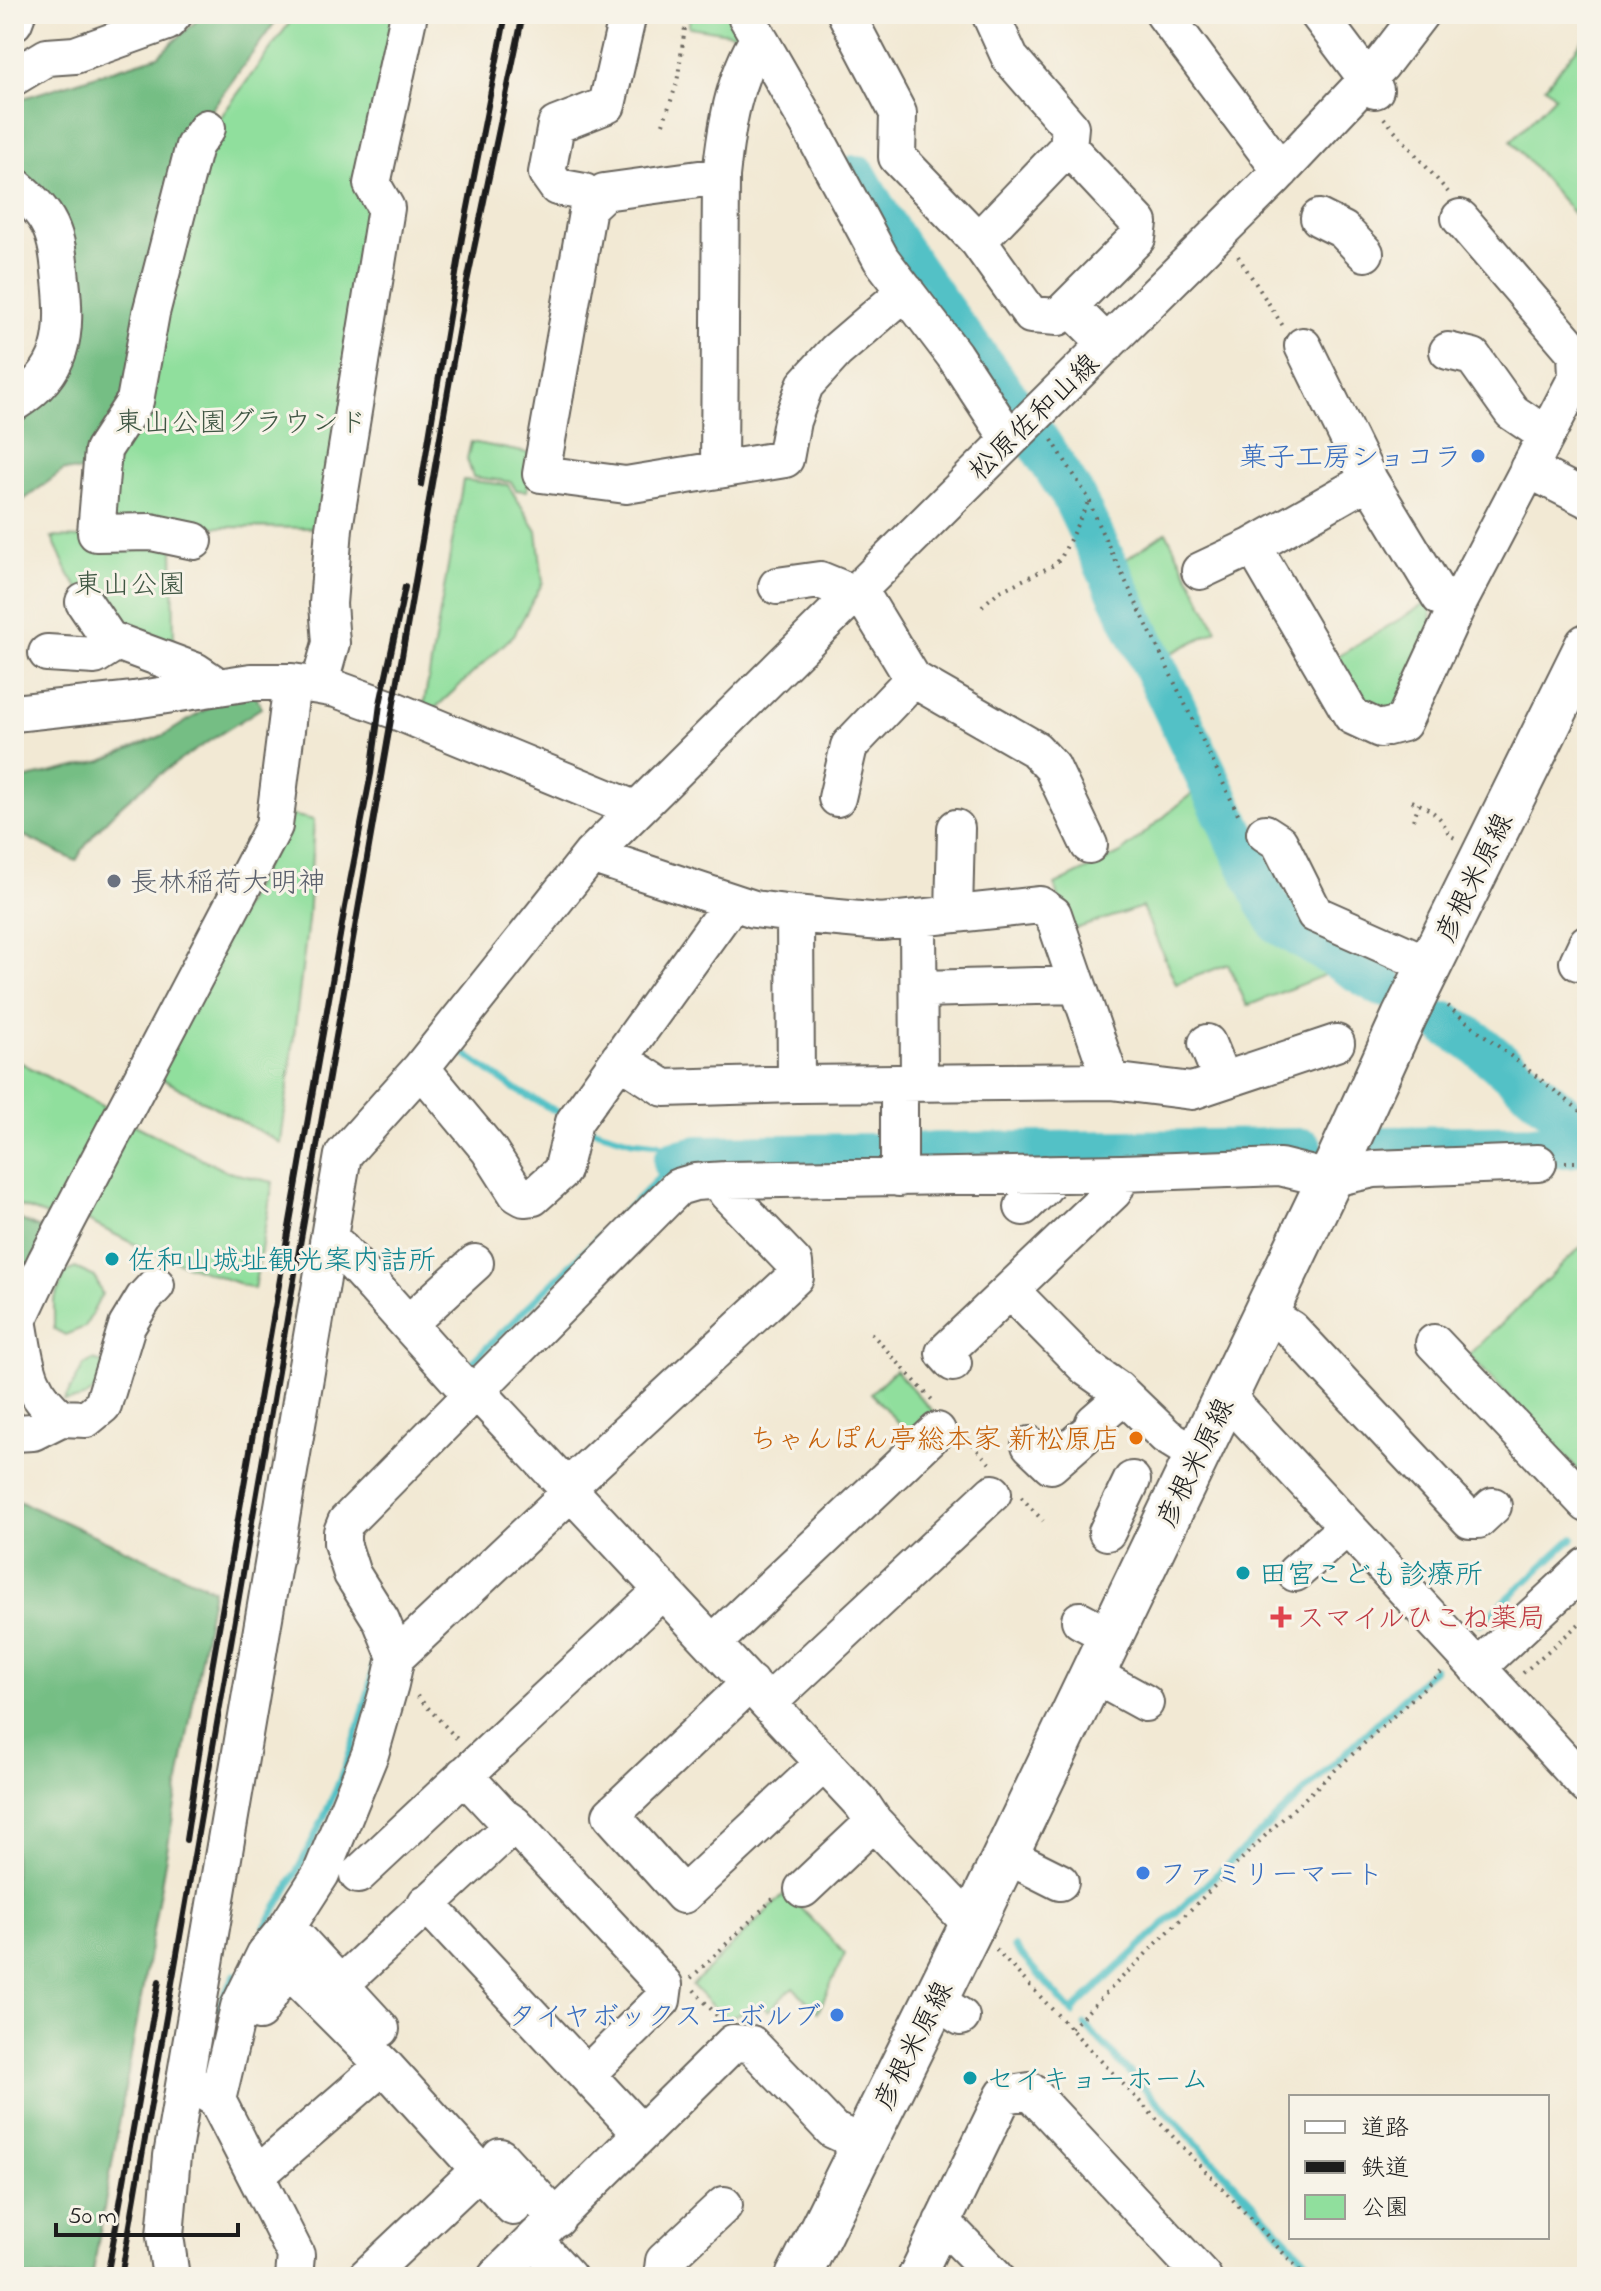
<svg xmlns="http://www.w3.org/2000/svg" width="1601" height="2291" font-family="'Indie Flower','Klee One',sans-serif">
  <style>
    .green { fill: #90df9d; stroke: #567e5c; stroke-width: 2 }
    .forest { fill: #74be84; stroke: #486d50; stroke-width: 2 }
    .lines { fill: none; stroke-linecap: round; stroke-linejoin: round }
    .stream { stroke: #52c1c6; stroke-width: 7 }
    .river { stroke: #52c1c6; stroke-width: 44 }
    .minor-casing { stroke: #67645c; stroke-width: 40 }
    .major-casing { stroke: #67645c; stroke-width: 48 }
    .path { stroke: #67645c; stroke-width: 4; stroke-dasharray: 2 6; stroke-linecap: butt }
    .minor { stroke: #fff; stroke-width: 36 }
    .major { stroke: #fff; stroke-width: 44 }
    .rail { stroke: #1c1c1c; stroke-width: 6 }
    .shop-dot { fill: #3f7fe0; stroke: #f7f3e8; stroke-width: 3 }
    .worship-dot { fill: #6b7280; stroke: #f7f3e8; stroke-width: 3 }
    .culture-dot { fill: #0f9aa8; stroke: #f7f3e8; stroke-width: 3 }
    .food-dot { fill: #e8710a; stroke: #f7f3e8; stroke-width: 3 }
    .health-dot { fill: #e0444e; stroke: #f7f3e8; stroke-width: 3 }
    .labels { text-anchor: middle; stroke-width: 6; stroke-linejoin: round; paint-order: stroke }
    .street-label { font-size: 28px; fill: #1c1c1c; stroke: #f7f3e8 }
    .park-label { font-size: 28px; fill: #3f5643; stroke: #f7f3e8 }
    .shop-label { font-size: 28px; fill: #366cbe; stroke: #f7f3e8; text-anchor: end }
    .worship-label { font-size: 28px; fill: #5b616d; stroke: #f7f3e8; text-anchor: start }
    .culture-label { font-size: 28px; fill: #0d838f; stroke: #f7f3e8; text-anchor: start }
    .food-label { font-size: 28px; fill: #c56008; stroke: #f7f3e8; text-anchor: end }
    .health-label { font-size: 28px; fill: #be3a42; stroke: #f7f3e8; text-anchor: start }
  </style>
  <rect width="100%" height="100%" fill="#f7f3e8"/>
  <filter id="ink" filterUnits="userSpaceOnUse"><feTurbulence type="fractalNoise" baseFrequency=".0125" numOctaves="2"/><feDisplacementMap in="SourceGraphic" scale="16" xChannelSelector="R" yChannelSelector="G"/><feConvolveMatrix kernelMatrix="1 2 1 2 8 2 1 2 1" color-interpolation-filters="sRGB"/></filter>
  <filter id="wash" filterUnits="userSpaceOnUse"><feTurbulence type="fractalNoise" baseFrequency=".006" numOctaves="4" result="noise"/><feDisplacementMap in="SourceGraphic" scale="32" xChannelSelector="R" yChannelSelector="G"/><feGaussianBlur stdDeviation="1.8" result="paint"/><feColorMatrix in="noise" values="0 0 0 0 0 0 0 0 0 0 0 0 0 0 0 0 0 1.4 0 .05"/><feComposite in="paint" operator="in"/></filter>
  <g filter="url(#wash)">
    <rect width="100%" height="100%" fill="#f2e9d4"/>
    <path class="green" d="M 296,14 L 403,14 L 380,209 L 330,528 L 100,526 L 198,148 Z
      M 689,14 L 737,14 L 741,35 L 689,27 Z
      M 1587,35 L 1587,229 L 1511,141 L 1555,96 L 1545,87 Z
      M 471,442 L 533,454 L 527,491 L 516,490 L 511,482 L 473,477 L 467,459 Z
      M 463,480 L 508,485 L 537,531 L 543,582 L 514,635 L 431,712 L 423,709 Z
      M 1166,532 L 1217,630 L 1168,655 L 1122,562 Z
      M 52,537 L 173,541 L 174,656 L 112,634 L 69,575 Z
      M 1428,602 C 1443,626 1408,683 1396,708 L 1376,714 L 1359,705 L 1334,659 Z
      M 1202,788 C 1215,820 1252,909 1276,929 C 1294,945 1320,955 1340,967 L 1337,970 L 1247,1006 L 1228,964 L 1176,984 L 1142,907 L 1069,931 L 1055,885 L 1121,853 L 1196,790 Z
      M 291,815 L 314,820 L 308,920 L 281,1143 L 155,1075 Z
      M 14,1059 L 111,1111 L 53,1218 L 14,1204 Z
      M 131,1123 L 228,1172 L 273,1182 L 254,1289 L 150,1252 L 82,1218 Z
      M 1587,1241 L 1587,1480 L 1469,1355 Z
      M 75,1268 L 95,1277 L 102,1294 L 85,1327 L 65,1335 L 54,1329 L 54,1301 L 65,1273 Z
      M 93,1360 L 106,1364 C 97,1390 94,1400 64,1401 L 84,1365 Z
      M 895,1370 L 936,1415 L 910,1436 L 871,1393 Z
      M 786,1892 L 845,1954 L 818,2012 L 793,1987 L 768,2011 L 760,2004 L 748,2014 L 738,2014 L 725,2020 L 692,1985 Z"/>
    <path class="forest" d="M 204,14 L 281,14 L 187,143 L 130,398 L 93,472 L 64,470 L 14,507 L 14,431 L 75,369 L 65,232 L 14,161 L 14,108 L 20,99 L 158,56 Z
      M 256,695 L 261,708 C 200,748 111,796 76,861 L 14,831 L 14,781 L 102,761 L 166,734 L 224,698 Z
      M 14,1217 L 47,1231 L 14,1296 Z
      M 14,1499 L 213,1589 L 92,2277 L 14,2277 Z"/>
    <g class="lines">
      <path class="stream" d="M 458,1045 L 456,1048 L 513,1088 L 565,1116
        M 469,1369 L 474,1360 L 675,1162 L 669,1152 L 658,1144 L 632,1141 L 585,1127
        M 1481,1623 L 1573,1538
        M 265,1927 C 306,1860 340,1792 362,1716 C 367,1697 374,1676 374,1656 C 375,1643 361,1624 356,1611
        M 1014,1947 L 1073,2013
        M 1072,2011 L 1434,1669
        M 1085,2025 L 1322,2277
        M 209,2061 L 213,2017 L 235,1975"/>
      <path class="river" d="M 856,177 C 902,262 963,338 1019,415
        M 1033,434 L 1072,494 L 1267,902 L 1280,923 L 1382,985
        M 1446,1024 L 1475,1042 L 1587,1135
        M 1385,1148 L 1569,1146 L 1587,1141
        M 675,1162 L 699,1157 L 1302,1150"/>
    </g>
  </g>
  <g filter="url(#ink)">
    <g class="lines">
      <defs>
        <path id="minor" d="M 745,14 L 809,125 L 881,259 L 954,355 L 1009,439
          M 846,14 L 898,113 L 897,157 L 978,241 L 1031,315 L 1058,317 L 1069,306
          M 990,14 L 1010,58 L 1070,127 L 1068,147
          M 1164,14 L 1281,171
          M 1318,14 L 1375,90
          M 14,22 L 17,14
          M 14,77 L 47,57 L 75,55 L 167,22 L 174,14
          M 721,176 L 604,192 L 588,207 L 541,474 L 626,485 L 785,459 L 792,421 L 805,385 L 836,351 L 906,291
          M 14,185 C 28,197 42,209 50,226 C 58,243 59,262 61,280 C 67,334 64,372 14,403
          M 594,201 L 584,192 L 557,187 L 547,173 L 556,125 L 607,105 L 628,14
          M 1319,218 L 1343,230 L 1365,253
          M 978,241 L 1068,147 L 1139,223 L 1137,238 L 1069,306 L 1107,344
          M 1303,346 L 1369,480 L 1440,597 L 1458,604
          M 1448,351 L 1473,357 L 1512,412 L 1546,435
          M 719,469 L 721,176 C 726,129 733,79 759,38
          M 1528,469 L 1587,499
          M 1369,480 L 1253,546 L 1352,716 L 1380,729 L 1403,723 L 1458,604 L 1577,377 L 1576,353 L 1460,218
          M 194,541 L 151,532 L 96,533 L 103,450 L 135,401 L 151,313 L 194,146 L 207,128
          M 1200,571 L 1253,546
          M 777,586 L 820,580 L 864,598 L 913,679
          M 84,602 L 113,645
          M 47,653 L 95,656 L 117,642 L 195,671 L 219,687
          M 319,686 L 331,643 L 328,604 L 334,528 L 386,208 L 372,184 L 409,14
          M 14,713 L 134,700 L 251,682 L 292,682 L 319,686 L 336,689 L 394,710 L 634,809
          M 837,798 L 849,746 L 913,679 L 1035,749 L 1052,767 L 1089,845
          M 1265,833 L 1279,842 L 1315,914 L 1430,965
          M 591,855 L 754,909 L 795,914 L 881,922 L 1040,905 L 1053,914 L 1111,1081
          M 795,914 L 796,1084
          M 954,914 L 956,828
          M 918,918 L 919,1082
          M 1578,962 L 1587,943
          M 921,989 L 1077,985
          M 1207,1043 L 1222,1080
          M 619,1059 L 664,1088 L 796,1084 L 1111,1081 L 1192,1091 L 1336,1043
          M 421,1068 L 489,1150 L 517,1194 L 524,1198 L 533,1197 L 562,1171 L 574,1122 L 723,915 L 729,901
          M 899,1178 L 899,1083
          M 1023,1207 L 1044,1187 L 1044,1174
          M 328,1242 L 337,1245 L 459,1381 L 475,1389 L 862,1804 L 874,1822 L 972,1925
          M 1010,1290 L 1087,1368 L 1117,1389 L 1166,1436 L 1197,1455
          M 1265,1313 L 1291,1329 L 1470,1520 L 1478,1520 L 1493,1506
          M 18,1320 C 26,1363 25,1389 61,1418
          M 409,1323 L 475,1263
          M 14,1329 L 46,1261 L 274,826 L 292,682
          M 1434,1343 L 1587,1504
          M 953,1363 L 944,1353 L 1114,1191 L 1122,1173
          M 1225,1395 L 1587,1786
          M 14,1433 L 33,1432 L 61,1418 L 86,1419 L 103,1405 L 127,1326 L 144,1298 L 156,1285
          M 1030,1445 L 1051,1465 L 1091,1430 L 1094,1422 L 1124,1396
          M 567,1488 L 795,1277 L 794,1263 L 727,1193 L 726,1180
          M 1107,1532 L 1132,1480
          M 1295,1573 L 1347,1527
          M 1080,1620 L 1110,1636
          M 713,1643 L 937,1431
          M 396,1657 L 571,1492
          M 1477,1668 L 1587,1566
          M 1092,1674 L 1145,1703
          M 750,1683 L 611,1815 L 683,1895 L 823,1764
          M 768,1703 L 993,1493
          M 464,1775 L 502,1816 L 514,1824 L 664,1985 L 662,2000 L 587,2074
          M 1006,1855 L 1060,1882
          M 358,1875 L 663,1590
          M 803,1889 L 874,1822
          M 426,1903 L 641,2133
          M 287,1927 L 381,2029
          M 340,1985 L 514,1824
          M 935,2000 L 961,2017
          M 259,2012 L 283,1973 L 291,1972 L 384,2065 L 513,2207
          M 197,2087 L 217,2100 L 256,2176 L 296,2255 L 294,2277
          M 217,2100 L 239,2007 L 265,1954 L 287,1927 L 321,1874 L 370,1754 L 390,1684 L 396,1657 L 381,1620 L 352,1574 L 342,1543 L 342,1532 L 346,1522 L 678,1187 L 695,1182 L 726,1180 L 1122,1173 L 1280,1167 L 1329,1179 L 1374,1169 L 1538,1163
          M 500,2157 L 557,2219
          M 256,2176 L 384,2065
          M 942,2222 L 996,2277
          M 535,2241 L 568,2277
          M 171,2277 L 165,2236 L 172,2156 L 343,1155 L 421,1068 L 591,855 L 1276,176 L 1381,65 L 1420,14
          M 366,2277 L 479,2170
          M 496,2277 L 733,2043 L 751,2044 L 833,2130 L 863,2144
          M 662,2277 L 664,2261 L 724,2205
          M 916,2277 L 1004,2095 L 1030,2091 L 1203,2277"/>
        <path id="major" d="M 798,2277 L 972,1925 L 1338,1162 L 1404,1017 L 1587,646"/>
      </defs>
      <use href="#minor" class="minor-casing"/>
      <use href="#major" class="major-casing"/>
      <path class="path" d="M 1384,118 L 1448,192
        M 663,124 L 677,83 L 687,14
        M 1238,256 L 1283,326
        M 1052,440 L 1089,499 L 1096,520 L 1240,818
        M 982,606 L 998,592 L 1054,565 L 1061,558 L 1089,500
        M 1412,801 C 1430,809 1442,815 1449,835 L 1457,839
        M 1413,820 L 1419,804
        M 1447,1006 L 1587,1116
        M 1565,1162 L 1587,1162
        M 871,1333 L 934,1402
        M 967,1438 L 990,1464
        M 1021,1497 L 1043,1521
        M 1587,1665 L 1583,1669 L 1580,1694 L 1587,1701
        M 1523,1673 L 1587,1617
        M 417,1696 L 460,1742
        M 996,1950 L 1306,2277
        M 691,1978 L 774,1898
        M 694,1990 L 720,2019
        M 754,2016 L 763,2007
        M 1071,2028 L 1274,1827 L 1441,1672
        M 55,2277 L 58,2273 L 70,2277"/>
      <use href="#minor" class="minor"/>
      <use href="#major" class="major"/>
      <path class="rail" d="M 421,485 L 462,238 L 506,14
        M 186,1840 L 212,1668 L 345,907 L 371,774 L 380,704 L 405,587
        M 107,2277 L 159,1981
        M 121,2277 L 466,287 L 523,14"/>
    </g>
  </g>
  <g class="shop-dot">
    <circle cx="1478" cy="456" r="8"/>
    <circle cx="1143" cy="1873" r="8"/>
    <circle cx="837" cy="2015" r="8"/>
  </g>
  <circle class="worship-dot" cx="114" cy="881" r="8"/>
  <g class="culture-dot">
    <circle cx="112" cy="1259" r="8"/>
    <circle cx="1243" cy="1573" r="8"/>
    <circle cx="970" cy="2078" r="8"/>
  </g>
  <circle class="food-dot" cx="1136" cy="1438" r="8"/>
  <path class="health-dot" d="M1277 1605h8v8h8v8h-8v8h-8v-8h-8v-8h8z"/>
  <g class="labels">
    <g class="street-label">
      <text transform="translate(1033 416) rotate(-44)" y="10">松原佐和山線</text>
      <text transform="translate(1473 877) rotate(-64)" y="10">彦根米原線</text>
      <text transform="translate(1194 1462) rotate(-64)" y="10">彦根米原線</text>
      <text transform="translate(912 2045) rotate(-63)" y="10">彦根米原線</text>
    </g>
    <g class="park-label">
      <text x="241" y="431">東山公園グラウンド</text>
      <text x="130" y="593">東山公園</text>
    </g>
    <g class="shop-label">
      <text x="1462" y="466">菓子工房ショコラ</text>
      <text x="1159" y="1883" text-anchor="start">ファミリーマート</text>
      <text x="821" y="2025">タイヤボックス エボルブ</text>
    </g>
    <g class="worship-label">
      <text x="130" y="891">長林稲荷大明神</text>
    </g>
    <g class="culture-label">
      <text x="128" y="1269">佐和山城址観光案内詰所</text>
      <text x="1259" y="1583">田宮こども診療所</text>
      <text x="986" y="2088">セイキョーホーム</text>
    </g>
    <g class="food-label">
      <text x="1120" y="1448">ちゃんぽん亭総本家 新松原店</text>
    </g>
    <g class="health-label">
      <text x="1297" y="1627">スマイルひこね薬局</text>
    </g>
  </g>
  <rect width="1601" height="2291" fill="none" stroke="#f7f3e8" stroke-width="48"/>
  <rect x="1289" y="2095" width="260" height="144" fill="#f7f3e8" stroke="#9f9d96" stroke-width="2"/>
  <rect x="1305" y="2121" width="40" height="12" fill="#ffffff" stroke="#9f9d96" stroke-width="2"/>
  <text x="1361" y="2135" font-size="24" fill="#1c1c1c">道路</text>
  <rect x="1305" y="2161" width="40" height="12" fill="#1c1c1c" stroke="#9f9d96" stroke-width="2"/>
  <text x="1361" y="2175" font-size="24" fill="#1c1c1c">鉄道</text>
  <rect x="1305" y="2195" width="40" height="24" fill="#90df9d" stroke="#9f9d96" stroke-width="2"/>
  <text x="1361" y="2215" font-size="24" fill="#1c1c1c">公園</text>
  <path d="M56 2223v12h182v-12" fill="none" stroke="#1c1c1c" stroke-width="4"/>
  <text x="68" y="2223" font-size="24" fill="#1c1c1c" stroke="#f7f3e8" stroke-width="6" paint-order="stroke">50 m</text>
</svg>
